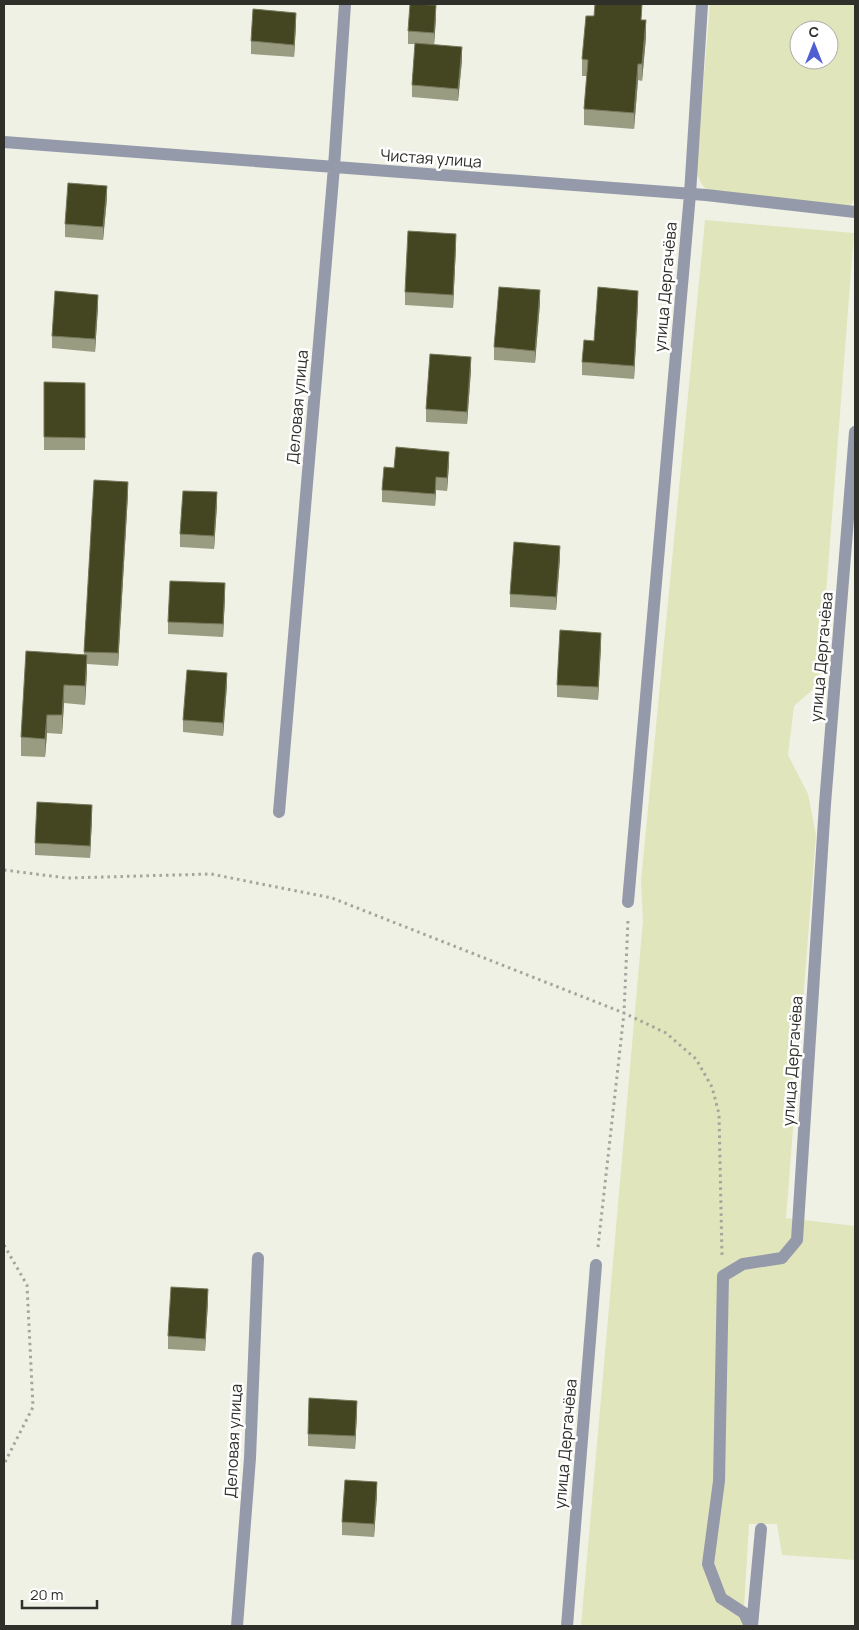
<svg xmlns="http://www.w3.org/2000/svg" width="859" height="1630" font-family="Manrope,sans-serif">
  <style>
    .green { fill: #e1e5bc; fill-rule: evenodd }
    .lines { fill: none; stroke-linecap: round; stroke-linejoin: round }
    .path { stroke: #a4a59b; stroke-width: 3; stroke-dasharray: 2.5 4; stroke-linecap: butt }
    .street { stroke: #959aab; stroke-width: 12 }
    .wall { fill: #9a9c82 }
    .shaded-wall { fill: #77795c }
    .building { fill: #444621; stroke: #77795c }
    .labels { text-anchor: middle; stroke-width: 5; stroke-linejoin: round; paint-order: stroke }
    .street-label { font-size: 16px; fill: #30302b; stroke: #fff }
  </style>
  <rect width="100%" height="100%" fill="#eff1e4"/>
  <path class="green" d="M 710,4 L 855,4 L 855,198 L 851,205 L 839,207 L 708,192 L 701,183 L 696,172 ZM 799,30 L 829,30 L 829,60 L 799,60 Z
    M 705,220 L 854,233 L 819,684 L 794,706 L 788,755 L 808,794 L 816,835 L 786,1218 L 855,1226 L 855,1560 L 782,1555 L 777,1524 L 749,1524 L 743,1626 L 581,1626 L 643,920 L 641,881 Z"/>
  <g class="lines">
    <path class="path" d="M 4,870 L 67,878 L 211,874 L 332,898 L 624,1013 L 666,1033 L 696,1059 L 712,1087 L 719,1114 L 722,1255
      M 4,1245 L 27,1285 L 33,1407 L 4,1464
      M 598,1247 L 624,1013 L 628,920"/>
    <path class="street" d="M 4,142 L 706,195 L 855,212
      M 279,812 L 334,167 L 345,4
      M 628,902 L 690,194 L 702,4
      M 237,1626 L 250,1458 L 258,1258
      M 567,1626 L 596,1265
      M 750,1626 L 744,1613 L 721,1598 L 708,1564 L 719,1481 L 723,1276 L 743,1264 L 782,1258 L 797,1240 L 825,804 L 855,432
      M 752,1626 L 761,1529"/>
  </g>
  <path class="wall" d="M 594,16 L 642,20 L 646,37 L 642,81 L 638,80 L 634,129 L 584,125 L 584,109 L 587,76 L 582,76 L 582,59 Z
    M 436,18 L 434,45 L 462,60 L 458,101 L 412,97 L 412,85 L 415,44 L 408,44 L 408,31 Z
    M 296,25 L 294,57 L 251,54 L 251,41 Z
    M 107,198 L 103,240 L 65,237 L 65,224 Z
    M 456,246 L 453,308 L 405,305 L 405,292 Z
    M 540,303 L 535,363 L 494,360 L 494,347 Z
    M 638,303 L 634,379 L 582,375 L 582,362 L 594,341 Z
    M 98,307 L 95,352 L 52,348 L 52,336 Z
    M 471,370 L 467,424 L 426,422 L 426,409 Z
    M 44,382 L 85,383 L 85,450 L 44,450 Z
    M 449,464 L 447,491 L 436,490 L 435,506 L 382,502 L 382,490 L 394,468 Z
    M 94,480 L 128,494 L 118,666 L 87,664 L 85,705 L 64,703 L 62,734 L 47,733 L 45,757 L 21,756 L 21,737 L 84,654 Z
    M 217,505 L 214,549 L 180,547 L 180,534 Z
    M 560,558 L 556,610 L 510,607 L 510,594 Z
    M 225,596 L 223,637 L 168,634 L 168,622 Z
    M 601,646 L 598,700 L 557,697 L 557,685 Z
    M 227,685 L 223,736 L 183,732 L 183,720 Z
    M 92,818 L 90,858 L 35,855 L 35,843 Z
    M 208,1302 L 205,1351 L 168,1349 L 168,1336 Z
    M 357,1413 L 355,1449 L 308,1446 L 308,1434 Z
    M 377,1495 L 374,1537 L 342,1535 L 342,1522 Z"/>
  <path class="shaded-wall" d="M 436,5 L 436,18 L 434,45 L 434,33 Z
    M 296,13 L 296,25 L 294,57 L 294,45 Z
    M 646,20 L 646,37 L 642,81 L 642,64 Z
    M 462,47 L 462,60 L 458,101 L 458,89 Z
    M 638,64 L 638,80 L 634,129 L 634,113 Z
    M 107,186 L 107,198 L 103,240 L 103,227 Z
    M 456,234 L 456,246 L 453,308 L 453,295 Z
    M 540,290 L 540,303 L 535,363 L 535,351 Z
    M 638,291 L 638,303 L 634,379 L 634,366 Z
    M 98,295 L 98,307 L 95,352 L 95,339 Z
    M 471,357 L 471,370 L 467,424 L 467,412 Z
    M 449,452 L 449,464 L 447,491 L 447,478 Z
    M 436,477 L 436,490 L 435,506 L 435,494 Z
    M 128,482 L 128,494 L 118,666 L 118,653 Z
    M 217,492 L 217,505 L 214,549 L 214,536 Z
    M 560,546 L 560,558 L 556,610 L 556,597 Z
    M 225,583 L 225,596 L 223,637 L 223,624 Z
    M 601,633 L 601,646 L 598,700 L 598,687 Z
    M 87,655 L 87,673 L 85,705 L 85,686 Z
    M 227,673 L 227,685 L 223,736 L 223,723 Z
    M 64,685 L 64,703 L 62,734 L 62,715 Z
    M 47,715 L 47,733 L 45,757 L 45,739 Z
    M 92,805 L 92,818 L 90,858 L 90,846 Z
    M 208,1289 L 208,1302 L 205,1351 L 205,1339 Z
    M 357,1401 L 357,1413 L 355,1449 L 355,1436 Z
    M 377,1482 L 377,1495 L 374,1537 L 374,1524 Z"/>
  <path class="building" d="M 410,4 L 436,5 L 434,33 L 408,31 Z
    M 595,4 L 642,4 L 641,20 L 646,20 L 642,64 L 638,64 L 634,113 L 584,109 L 588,60 L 582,59 L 586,16 L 594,16 Z
    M 253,9 L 296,13 L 294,45 L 251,41 Z
    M 415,43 L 462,47 L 458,89 L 412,85 Z
    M 68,183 L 107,186 L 103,227 L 65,224 Z
    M 408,231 L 456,234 L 453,295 L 405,292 Z
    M 499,287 L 540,290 L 535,351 L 494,347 Z
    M 598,287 L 638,291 L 634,366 L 582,362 L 584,340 L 594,341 Z
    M 55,291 L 98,295 L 95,339 L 52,336 Z
    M 430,354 L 471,357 L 467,412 L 426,409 Z
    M 44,382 L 85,383 L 85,438 L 44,437 Z
    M 396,447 L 449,452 L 447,478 L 436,477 L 435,494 L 382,490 L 384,467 L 394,468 Z
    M 94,480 L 128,482 L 118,653 L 84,652 Z
    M 183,491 L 217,492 L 214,536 L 180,534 Z
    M 514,542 L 560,546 L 556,597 L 510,594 Z
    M 170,581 L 225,583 L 223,624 L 168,622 Z
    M 560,630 L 601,633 L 598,687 L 557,685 Z
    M 26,651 L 87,655 L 85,686 L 64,685 L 62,715 L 47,715 L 45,739 L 21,737 Z
    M 187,670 L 227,673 L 223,723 L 183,720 Z
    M 37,802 L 92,805 L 90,846 L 35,843 Z
    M 171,1287 L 208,1289 L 205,1339 L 168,1336 Z
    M 309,1398 L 357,1401 L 355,1436 L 308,1434 Z
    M 345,1480 L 377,1482 L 374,1524 L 342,1522 Z"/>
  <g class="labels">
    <g class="street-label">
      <text transform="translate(431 158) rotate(4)" y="6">Чистая улица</text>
      <text transform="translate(665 287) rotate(-85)" y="6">улица Дергачёва</text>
      <text transform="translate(297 407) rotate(-85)" y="6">Деловая улица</text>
      <text transform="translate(821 657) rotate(-85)" y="6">улица Дергачёва</text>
      <text transform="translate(792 1061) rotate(-86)" y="6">улица Дергачёва</text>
      <text transform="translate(233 1441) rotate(-87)" y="6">Деловая улица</text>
      <text transform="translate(565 1444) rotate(-85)" y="6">улица Дергачёва</text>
    </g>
  </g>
  <rect width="859" height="1630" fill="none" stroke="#30302b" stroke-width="10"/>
  <g transform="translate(814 45)"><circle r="24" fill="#ffffff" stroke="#acacaa"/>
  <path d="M0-4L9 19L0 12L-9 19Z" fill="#4f5ed3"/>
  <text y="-8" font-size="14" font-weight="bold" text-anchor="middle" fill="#30302b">С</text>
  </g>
  <path d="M22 1600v8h75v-8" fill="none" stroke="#30302b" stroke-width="2.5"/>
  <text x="30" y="1600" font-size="15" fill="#30302b" stroke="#ffffff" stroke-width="4" paint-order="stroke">20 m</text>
</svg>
